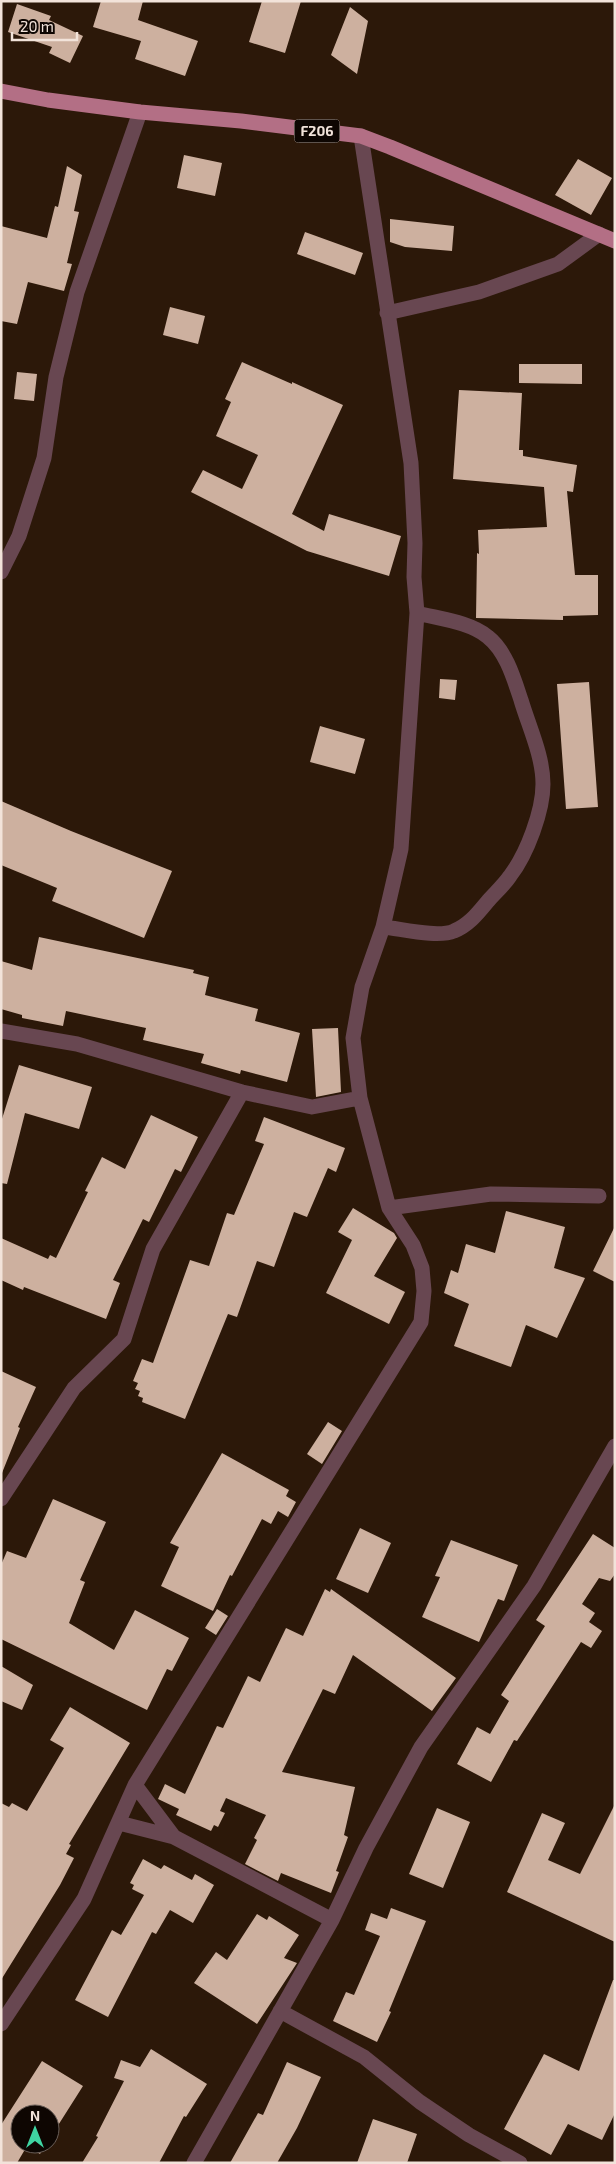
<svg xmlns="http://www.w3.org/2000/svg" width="616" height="2164" font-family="'Exo 2',sans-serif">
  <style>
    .building { fill: #cdb09f }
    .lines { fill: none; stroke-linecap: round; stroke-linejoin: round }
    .street { stroke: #684751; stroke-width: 15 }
    .primary { stroke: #b36f85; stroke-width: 15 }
    .labels { text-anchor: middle; stroke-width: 5; stroke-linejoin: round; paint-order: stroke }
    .shield { fill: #0e0602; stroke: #aea199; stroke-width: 1 }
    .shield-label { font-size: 14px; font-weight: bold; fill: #f2e3da }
  </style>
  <rect width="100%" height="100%" fill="#2c1809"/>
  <path class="building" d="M 101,1 L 143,1 L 138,20 L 198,41 L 185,76 L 135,59 L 141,41 L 93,27 Z
    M 262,1 L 301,1 L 285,53 L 249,42 Z
    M 17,4 L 51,16 L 49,20 L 83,36 L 70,63 L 49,53 L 52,47 L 8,32 Z
    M 350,7 L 368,21 L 357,74 L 331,55 Z
    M 184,155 L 222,163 L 215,196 L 177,188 Z
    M 578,159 L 612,178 L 591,215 L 555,195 Z
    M 67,166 L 82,175 L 74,211 L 79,212 L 67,263 L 72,264 L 64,291 L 28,282 L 17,324 L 1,321 L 1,226 L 47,238 L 55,206 L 58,207 Z
    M 390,219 L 454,226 L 452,251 L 405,247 L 390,242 Z
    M 305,232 L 363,253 L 355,275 L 297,254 Z
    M 170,307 L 205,316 L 198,344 L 163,335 Z
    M 242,362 L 292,384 L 292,382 L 343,405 L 292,514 L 324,531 L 329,514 L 401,536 L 389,576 L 307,551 L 191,492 L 203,470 L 242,489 L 258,455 L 216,436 L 231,402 L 225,399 Z
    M 519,364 L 582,364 L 582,384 L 519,383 Z
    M 17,372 L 37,374 L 34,401 L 14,399 Z
    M 459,390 L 522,393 L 519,450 L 523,450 L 523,456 L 577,465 L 573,492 L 567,491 L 575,575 L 598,575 L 598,615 L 563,616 L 563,620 L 476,618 L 477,553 L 479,554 L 478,530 L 547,527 L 544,487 L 453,479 Z
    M 440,679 L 457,680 L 455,700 L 439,698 Z
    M 589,682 L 598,807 L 566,809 L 557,684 Z
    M 320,726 L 365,739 L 355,774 L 310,762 Z
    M 1,801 L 71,831 L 172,871 L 144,938 L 52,901 L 57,888 L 1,865 Z
    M 39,937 L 194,970 L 193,973 L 209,977 L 205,995 L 258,1009 L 255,1021 L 300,1033 L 287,1082 L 241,1070 L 240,1074 L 201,1063 L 204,1054 L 143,1040 L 146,1028 L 66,1011 L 63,1026 L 22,1018 L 22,1015 L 1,1009 L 1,961 L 32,970 Z
    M 338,1028 L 341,1092 L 316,1097 L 312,1029 Z
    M 19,1065 L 92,1087 L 79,1129 L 25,1113 L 7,1184 L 1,1183 L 1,1122 Z
    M 151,1115 L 198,1137 L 181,1172 L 175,1169 L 149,1222 L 143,1219 L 113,1280 L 120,1283 L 106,1319 L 24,1287 L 23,1290 L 1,1280 L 1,1238 L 48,1259 L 50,1255 L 56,1258 L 88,1192 L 85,1191 L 102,1157 L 125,1169 Z
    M 264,1117 L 345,1148 L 336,1172 L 328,1168 L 307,1217 L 294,1212 L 274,1267 L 257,1261 L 237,1317 L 228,1314 L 185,1419 L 142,1402 L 143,1398 L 138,1396 L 140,1391 L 135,1389 L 138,1383 L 133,1381 L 142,1359 L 153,1363 L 190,1260 L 209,1266 L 227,1213 L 234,1215 L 264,1144 L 255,1141 Z
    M 353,1208 L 394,1233 L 397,1238 L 374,1276 L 405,1292 L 389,1324 L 326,1293 L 352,1240 L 338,1232 Z
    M 506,1211 L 565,1227 L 554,1268 L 585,1278 L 557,1338 L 526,1325 L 511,1367 L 454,1346 L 469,1304 L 444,1293 L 451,1270 L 458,1273 L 466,1244 L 495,1253 Z
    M 615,1226 L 615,1282 L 593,1271 Z
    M 1,1371 L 36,1387 L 18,1427 L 20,1428 L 2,1473 Z
    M 328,1422 L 342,1431 L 322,1464 L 307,1454 Z
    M 222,1453 L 289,1490 L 286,1496 L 296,1502 L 288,1517 L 278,1511 L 271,1524 L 262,1519 L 232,1576 L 230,1575 L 213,1611 L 161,1586 L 179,1547 L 170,1543 Z
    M 53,1499 L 106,1522 L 80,1580 L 85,1582 L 69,1623 L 114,1650 L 135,1610 L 189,1638 L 172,1671 L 167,1669 L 147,1710 L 1,1639 L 1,1565 L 7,1551 L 26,1558 Z
    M 360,1528 L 391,1543 L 368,1593 L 336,1579 Z
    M 593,1534 L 615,1548 L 615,1574 L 610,1581 L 599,1578 L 582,1604 L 595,1613 L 589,1622 L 602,1631 L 591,1648 L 581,1642 L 517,1741 L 514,1740 L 491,1782 L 457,1764 L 477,1727 L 490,1734 L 509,1701 L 501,1695 L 545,1626 L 536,1620 Z
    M 451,1540 L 518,1565 L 504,1601 L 498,1599 L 479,1642 L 422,1617 L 440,1577 L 435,1576 Z
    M 325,1589 L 330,1592 L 331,1589 L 456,1678 L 432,1711 L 353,1655 L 335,1694 L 323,1689 L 282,1772 L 355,1787 L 344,1835 L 348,1837 L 336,1871 L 339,1872 L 331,1893 L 281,1873 L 278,1881 L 245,1864 L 257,1840 L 254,1838 L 266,1815 L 226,1798 L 220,1811 L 225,1813 L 218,1827 L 214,1825 L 211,1831 L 176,1815 L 179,1809 L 158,1799 L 165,1784 L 185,1794 L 217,1726 L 223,1728 L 248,1676 L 260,1682 L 286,1628 L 303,1636 Z
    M 217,1609 L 228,1616 L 216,1635 L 205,1628 Z
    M 1,1666 L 33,1685 L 22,1710 L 1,1701 Z
    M 70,1707 L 130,1743 L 69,1844 L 71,1845 L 66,1854 L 74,1858 L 60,1885 L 1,1980 L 1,1803 L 9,1807 L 12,1803 L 27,1811 L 64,1748 L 50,1740 Z
    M 615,1804 L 615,1942 L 507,1892 L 542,1813 L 565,1823 L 548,1860 L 580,1874 Z
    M 437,1808 L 470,1822 L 443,1888 L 409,1874 Z
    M 143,1859 L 161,1869 L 164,1865 L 192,1880 L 195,1874 L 214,1885 L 193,1923 L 170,1910 L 156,1934 L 152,1932 L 108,2017 L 75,2000 L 112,1930 L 121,1935 L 144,1895 L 132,1889 L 134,1885 L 130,1883 Z
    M 391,1908 L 426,1921 L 389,2011 L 391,2012 L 377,2042 L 333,2021 L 346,1992 L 354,1995 L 380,1936 L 365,1930 L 371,1913 L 387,1919 Z
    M 257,1914 L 267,1920 L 269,1916 L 299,1935 L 284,1958 L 297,1963 L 257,2024 L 194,1983 L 216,1952 L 227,1960 Z
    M 613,1980 L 615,1980 L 615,2113 L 602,2140 L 568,2124 L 551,2155 L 504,2129 L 544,2054 L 579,2071 Z
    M 151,2049 L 207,2084 L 186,2117 L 184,2116 L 159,2163 L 82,2163 L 98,2137 L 96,2136 L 124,2081 L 114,2078 L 121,2060 L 140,2067 Z
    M 42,2061 L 83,2086 L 50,2138 L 50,2114 L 20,2114 L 20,2144 L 46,2144 L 40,2154 L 27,2146 L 17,2163 L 1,2163 L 1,2125 Z
    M 287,2062 L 321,2077 L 297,2128 L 277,2163 L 230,2163 L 258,2113 L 263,2115 Z
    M 373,2119 L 417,2134 L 407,2163 L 357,2163 Z"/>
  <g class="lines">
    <path class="street" d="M 387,313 L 479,292 L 558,264 L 599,234
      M 1,572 L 19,536 L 44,458 L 56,377 L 77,292 L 140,112
      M 383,927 C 402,929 438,938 454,931 C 469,925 478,913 488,901 C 495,893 504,885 510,876 C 527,854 543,811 543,784 C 543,756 529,727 521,700 C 514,679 506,651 488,637 C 470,622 440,619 417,613
      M 1,1031 L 77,1044 L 242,1092 L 312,1107 L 360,1098
      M 389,1208 L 491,1194 L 599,1196
      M 1,1499 L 74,1388 L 124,1339 L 153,1249 L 242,1092
      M 135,1785 L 174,1837
      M 119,1823 L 174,1837 L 332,1920
      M 280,2011 L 364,2057 L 420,2102 L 469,2135 L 520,2163
      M 1,2024 L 84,1899 L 135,1785 L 421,1322 L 424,1291 L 422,1268 L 413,1245 L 389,1208 L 360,1098 L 353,1038 L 362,987 L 383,927 L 401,849 L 417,613 L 414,577 L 415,543 L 411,463 L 361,136
      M 194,2163 L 332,1920 L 366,1848 L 421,1747 L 534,1586 L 615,1446"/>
    <path class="primary" d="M 1,91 L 48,100 L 140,112 L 241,121 L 361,136 L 390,147 L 615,241"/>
  </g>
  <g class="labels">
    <rect class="shield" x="294.5" y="119.5" width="45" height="23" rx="4"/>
    <g class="shield-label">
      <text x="317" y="136">F206</text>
    </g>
  </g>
  <rect width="616" height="2164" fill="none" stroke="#f2e3da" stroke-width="5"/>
  <g transform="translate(35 2129)"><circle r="24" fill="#0e0602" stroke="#695e58"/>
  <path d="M0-4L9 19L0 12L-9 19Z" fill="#3fd4a2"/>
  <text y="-8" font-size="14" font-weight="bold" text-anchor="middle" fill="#f2e3da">N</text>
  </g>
  <path d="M12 32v8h65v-8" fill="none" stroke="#f2e3da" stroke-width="2.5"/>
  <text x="20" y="32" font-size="15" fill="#f2e3da" stroke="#0e0602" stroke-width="4" paint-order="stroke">20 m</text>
</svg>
